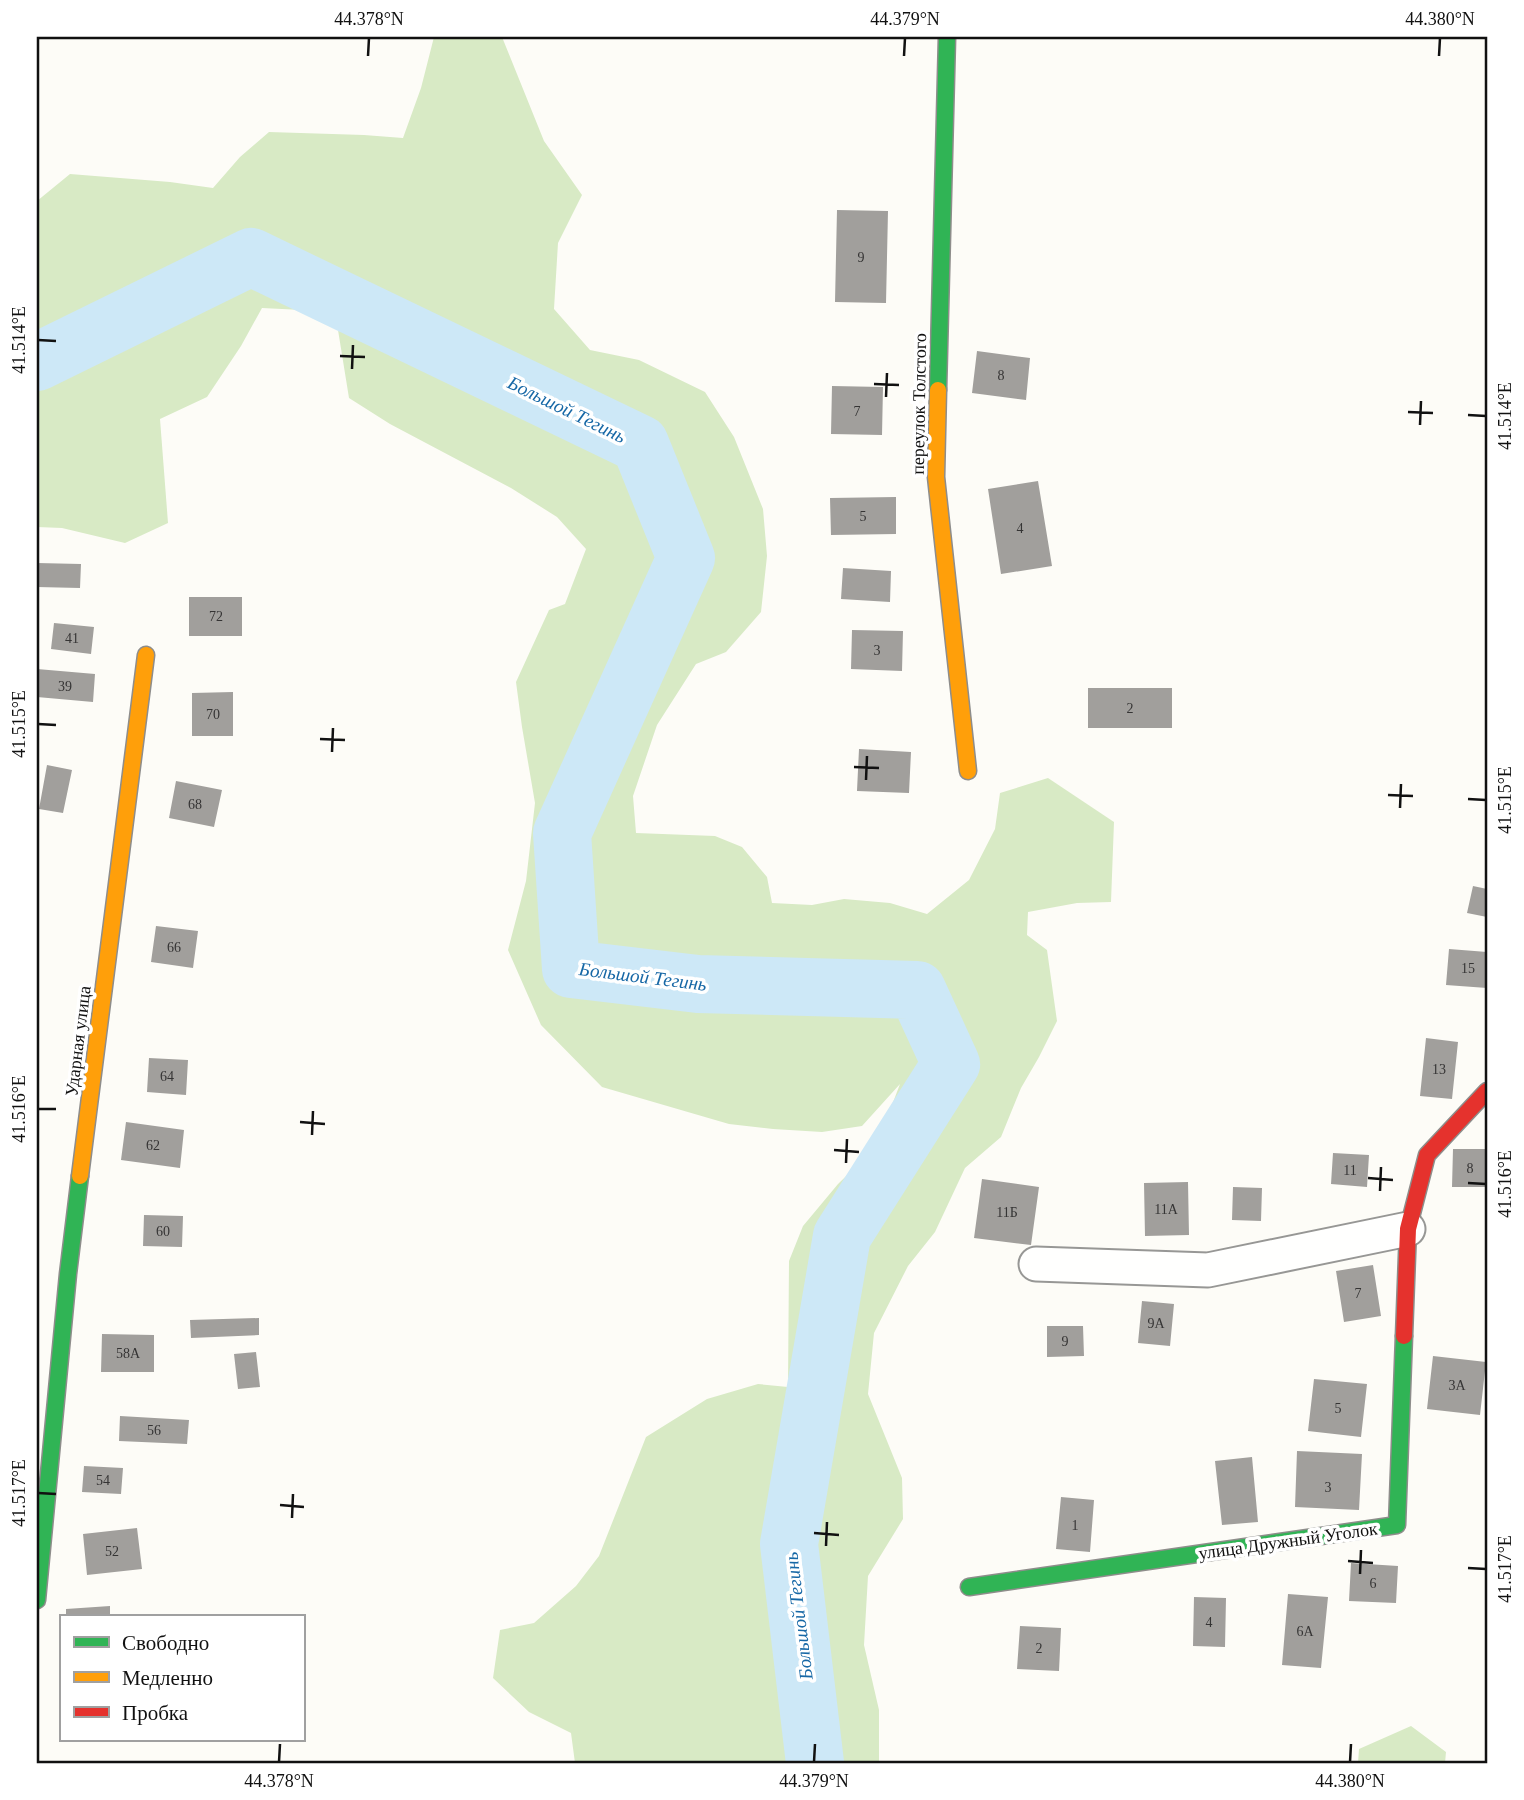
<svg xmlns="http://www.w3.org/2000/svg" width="1524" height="1800" font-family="'Times New Roman',serif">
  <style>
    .forest { fill: #d8eac5 }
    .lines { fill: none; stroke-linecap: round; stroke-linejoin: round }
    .river { stroke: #cde8f7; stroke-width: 58 }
    .building { fill: #a19f9c }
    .street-casing { stroke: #979795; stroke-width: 37 }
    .fast-casing { stroke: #8e8d8b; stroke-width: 19 }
    .slow-casing { stroke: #8e8d8b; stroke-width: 19 }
    .jam-casing { stroke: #8e8d8b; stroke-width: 19 }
    .street { stroke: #fffffe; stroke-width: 33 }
    .fast { stroke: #30b455; stroke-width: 16 }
    .slow { stroke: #ff9f0a; stroke-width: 16 }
    .jam { stroke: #e5322d; stroke-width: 16 }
    .ticks { fill: none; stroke: #111; stroke-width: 2.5 }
    .labels { text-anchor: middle; stroke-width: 7; stroke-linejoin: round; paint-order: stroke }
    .number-label { font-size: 14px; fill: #353434 }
    .street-label { font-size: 18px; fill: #111; stroke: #fff }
    .water-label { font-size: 19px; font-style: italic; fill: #1768a6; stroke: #fff }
    .neatline { fill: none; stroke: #111; stroke-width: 2.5 }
    .ticks-label { font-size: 18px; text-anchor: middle; fill: #111 }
  </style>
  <rect width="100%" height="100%" fill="#fdfcf7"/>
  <path class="forest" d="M 434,37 L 502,37 L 544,141 L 582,195 L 558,243 L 554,309 L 590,350 L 639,360 L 705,392 L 734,437 L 763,509 L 767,556 L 761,612 L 726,652 L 696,664 L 657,725 L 633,796 L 636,833 L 715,836 L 742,847 L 767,877 L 772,903 L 812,905 L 844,899 L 890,903 L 927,914 L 969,880 L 995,829 L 1000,793 L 1048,778 L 1114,822 L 1111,902 L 1077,903 L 1028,912 L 1027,935 L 1047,950 L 1057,1021 L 1039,1057 L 1021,1088 L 1001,1137 L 965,1168 L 935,1232 L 908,1266 L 874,1333 L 868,1394 L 902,1478 L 903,1519 L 868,1576 L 864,1645 L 879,1710 L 879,1763 L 575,1763 L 571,1733 L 529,1712 L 493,1678 L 500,1630 L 534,1623 L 576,1586 L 599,1556 L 646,1437 L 707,1399 L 758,1384 L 788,1387 L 789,1261 L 803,1226 L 838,1184 L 876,1147 L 900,1084 L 862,1126 L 822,1132 L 773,1129 L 729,1124 L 602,1087 L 541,1025 L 508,950 L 526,881 L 535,803 L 522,727 L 516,682 L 549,610 L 565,604 L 586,549 L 557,517 L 511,488 L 390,424 L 349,398 L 338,330 L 302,310 L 262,308 L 241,346 L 207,397 L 160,419 L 168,523 L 125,543 L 62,528 L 37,527 L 37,201 L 70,174 L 170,182 L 213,188 L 240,157 L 269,132 L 364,135 L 403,138 L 421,88 Z
    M 1411,1726 L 1446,1752 L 1445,1763 L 1358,1763 L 1359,1749 Z"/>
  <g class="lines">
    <path class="river" d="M 37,362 L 251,257 L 640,444 L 686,558 L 562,833 L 571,969 L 698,984 L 917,990 L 951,1064 L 842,1236 L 789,1544 L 815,1763"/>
  </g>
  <path class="building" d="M 837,210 L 888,211 L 886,303 L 835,302 Z
    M 977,351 L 1030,358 L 1026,400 L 972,393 Z
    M 832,386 L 883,387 L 882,435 L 831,434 Z
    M 1038,481 L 1052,566 L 1001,574 L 988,489 Z
    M 896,497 L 896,534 L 831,535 L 830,498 Z
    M 37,563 L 81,564 L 80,588 L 37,587 Z
    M 843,568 L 891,571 L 890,602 L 841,599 Z
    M 189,597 L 242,597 L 242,636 L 189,636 Z
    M 54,623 L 94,627 L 91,654 L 51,649 Z
    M 852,630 L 903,631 L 902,671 L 851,669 Z
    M 37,669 L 95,674 L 93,702 L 37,697 Z
    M 1088,688 L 1172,688 L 1172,728 L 1088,728 Z
    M 233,692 L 233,736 L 192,736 L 192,693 Z
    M 859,749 L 911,752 L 909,793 L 857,791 Z
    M 47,765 L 72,770 L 63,813 L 39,809 Z
    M 176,781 L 222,790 L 214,827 L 169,818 Z
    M 1473,886 L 1487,889 L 1487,917 L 1467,913 Z
    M 156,926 L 198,931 L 193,968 L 151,962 Z
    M 1449,949 L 1487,952 L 1487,988 L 1446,985 Z
    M 1426,1038 L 1458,1042 L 1452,1099 L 1420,1096 Z
    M 149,1058 L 188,1060 L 186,1095 L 147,1092 Z
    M 126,1122 L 184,1130 L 180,1168 L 121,1160 Z
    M 1453,1149 L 1487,1149 L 1487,1187 L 1452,1187 Z
    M 1333,1153 L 1369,1155 L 1367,1187 L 1331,1184 Z
    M 982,1179 L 1039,1187 L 1031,1245 L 974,1238 Z
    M 1188,1182 L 1189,1235 L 1145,1236 L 1144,1183 Z
    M 1233,1187 L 1262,1188 L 1261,1221 L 1232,1220 Z
    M 144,1215 L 183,1216 L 182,1247 L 143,1246 Z
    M 1373,1265 L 1381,1316 L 1344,1322 L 1336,1271 Z
    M 1142,1301 L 1174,1304 L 1170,1346 L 1138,1343 Z
    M 259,1318 L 259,1335 L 191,1338 L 190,1320 Z
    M 1047,1326 L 1083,1326 L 1084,1356 L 1047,1357 Z
    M 102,1334 L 154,1335 L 154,1372 L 101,1372 Z
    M 256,1352 L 260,1387 L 238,1389 L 234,1354 Z
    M 1433,1356 L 1486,1362 L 1480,1415 L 1427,1409 Z
    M 1314,1379 L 1367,1384 L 1361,1437 L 1308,1431 Z
    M 120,1416 L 189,1420 L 187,1444 L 119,1441 Z
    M 1297,1451 L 1362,1454 L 1359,1510 L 1295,1507 Z
    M 1252,1457 L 1258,1522 L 1222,1525 L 1215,1461 Z
    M 84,1466 L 123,1468 L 121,1494 L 82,1492 Z
    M 1061,1497 L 1094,1500 L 1090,1552 L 1056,1549 Z
    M 137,1528 L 142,1569 L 87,1575 L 83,1534 Z
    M 1351,1563 L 1398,1566 L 1396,1603 L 1349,1601 Z
    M 1288,1594 L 1328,1597 L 1321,1668 L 1282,1665 Z
    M 1194,1597 L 1226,1598 L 1225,1647 L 1193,1646 Z
    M 110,1606 L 110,1616 L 66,1616 L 66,1609 Z
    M 1020,1626 L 1061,1628 L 1059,1671 L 1017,1669 Z"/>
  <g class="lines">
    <defs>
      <path id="street" d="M 1036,1264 L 1208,1270 L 1408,1229"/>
      <path id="fast" d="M 938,390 L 947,37
        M 969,1587 L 1397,1525 L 1404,1336
        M 37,1600 L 68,1274 L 80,1176"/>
      <path id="slow" d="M 938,390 L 936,477 L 968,771
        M 80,1176 L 146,655"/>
      <path id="jam" d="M 1404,1336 L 1408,1229 L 1427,1155 L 1487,1091"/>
    </defs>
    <use href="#street" class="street-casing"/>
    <use href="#fast" class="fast-casing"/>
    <use href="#slow" class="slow-casing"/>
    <use href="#jam" class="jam-casing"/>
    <use href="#street" class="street"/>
    <use href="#fast" class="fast"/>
    <use href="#slow" class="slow"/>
    <use href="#jam" class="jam"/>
  </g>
  <path class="ticks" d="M 368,56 L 369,38M 904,56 L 905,38M 1439,56 L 1440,38M 38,340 L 56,341M 340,356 L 365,357M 352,369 L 353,345M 874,384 L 899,385M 886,397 L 887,373M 1408,412 L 1433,413M 1468,415 L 1486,416M 1420,425 L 1421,401M 38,724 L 56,725M 320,739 L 345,740M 332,752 L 333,728M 854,767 L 879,768M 866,780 L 867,756M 1388,795 L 1413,796M 1468,799 L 1486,800M 1400,808 L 1401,784M 38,1109 L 56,1109M 300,1122 L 325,1124M 312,1135 L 313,1111M 834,1150 L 859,1152M 846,1163 L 847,1139M 1368,1178 L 1393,1180M 1468,1183 L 1486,1184M 1380,1191 L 1381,1167M 38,1493 L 56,1494M 280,1505 L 304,1507M 292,1518 L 293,1494M 814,1533 L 839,1535M 826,1546 L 827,1522M 1348,1561 L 1373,1563M 1468,1568 L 1486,1569M 1360,1574 L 1361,1550M 279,1762 L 280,1744M 814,1762 L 815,1744M 1350,1762 L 1351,1744"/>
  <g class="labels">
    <g class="number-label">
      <text x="861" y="262">9</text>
      <text x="1001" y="380">8</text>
      <text x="857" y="416">7</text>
      <text x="863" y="521">5</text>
      <text x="1020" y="533">4</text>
      <text x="216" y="621">72</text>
      <text x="72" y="643">41</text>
      <text x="877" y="655">3</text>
      <text x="65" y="691">39</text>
      <text x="1130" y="713">2</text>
      <text x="213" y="719">70</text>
      <text x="195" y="809">68</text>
      <text x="174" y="952">66</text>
      <text x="1468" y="973">15</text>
      <text x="1439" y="1074">13</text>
      <text x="167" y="1081">64</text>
      <text x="153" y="1150">62</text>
      <text x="1470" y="1173">8</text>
      <text x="1350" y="1175">11</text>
      <text x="1166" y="1214">11А</text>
      <text x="1007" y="1217">11Б</text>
      <text x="163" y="1236">60</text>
      <text x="1358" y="1298">7</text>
      <text x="1156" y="1328">9А</text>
      <text x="1065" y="1346">9</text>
      <text x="128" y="1358">58А</text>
      <text x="1457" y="1390">3А</text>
      <text x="1338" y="1413">5</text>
      <text x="154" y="1435">56</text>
      <text x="103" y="1485">54</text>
      <text x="1328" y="1492">3</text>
      <text x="1075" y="1530">1</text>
      <text x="112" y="1556">52</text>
      <text x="1373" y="1588">6</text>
      <text x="1209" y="1627">4</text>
      <text x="1305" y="1636">6А</text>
      <text x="1039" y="1653">2</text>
    </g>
    <g class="street-label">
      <text transform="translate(919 404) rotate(-89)" y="6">переулок Толстого</text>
      <text transform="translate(78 1041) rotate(-83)" y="6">Ударная улица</text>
      <text transform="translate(1288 1541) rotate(-8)" y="6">улица Дружный Уголок</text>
    </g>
    <g class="water-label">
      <text transform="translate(567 409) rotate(26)" y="7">Большой Тегинь</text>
      <text transform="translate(643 976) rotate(7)" y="7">Большой Тегинь</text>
      <text transform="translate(798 1616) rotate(-97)" y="7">Большой Тегинь</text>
    </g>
  </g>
  <rect width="1524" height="1800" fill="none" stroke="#ffffff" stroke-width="77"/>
  <rect x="60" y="1615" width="245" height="126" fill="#ffffff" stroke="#a0a0a0" stroke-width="2"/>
  <rect x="74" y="1637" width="35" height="10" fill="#30b455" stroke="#a0a0a0" stroke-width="2"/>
  <text x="122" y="1650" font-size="21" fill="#111111">Свободно</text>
  <rect x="74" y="1672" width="35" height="10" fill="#ff9f0a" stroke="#a0a0a0" stroke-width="2"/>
  <text x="122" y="1685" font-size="21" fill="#111111">Медленно</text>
  <rect x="74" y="1707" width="35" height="10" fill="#e5322d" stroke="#a0a0a0" stroke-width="2"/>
  <text x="122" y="1720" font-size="21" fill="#111111">Пробка</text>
  <rect x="38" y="38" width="1448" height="1724" class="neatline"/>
  <g class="ticks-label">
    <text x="369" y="25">44.378°N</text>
    <text x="905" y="25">44.379°N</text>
    <text x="1440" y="25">44.380°N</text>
    <text transform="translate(19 340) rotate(-90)" y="6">41.514°E</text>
    <text transform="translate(1505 416) rotate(-90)" y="6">41.514°E</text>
    <text transform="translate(19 724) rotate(-90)" y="6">41.515°E</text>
    <text transform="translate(1505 800) rotate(-90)" y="6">41.515°E</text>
    <text transform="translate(19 1109) rotate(-90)" y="6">41.516°E</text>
    <text transform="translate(1505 1184) rotate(-90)" y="6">41.516°E</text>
    <text transform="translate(19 1493) rotate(-90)" y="6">41.517°E</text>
    <text transform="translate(1505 1569) rotate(-90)" y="6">41.517°E</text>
    <text x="279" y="1787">44.378°N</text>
    <text x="814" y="1787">44.379°N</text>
    <text x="1350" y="1787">44.380°N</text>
  </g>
</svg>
